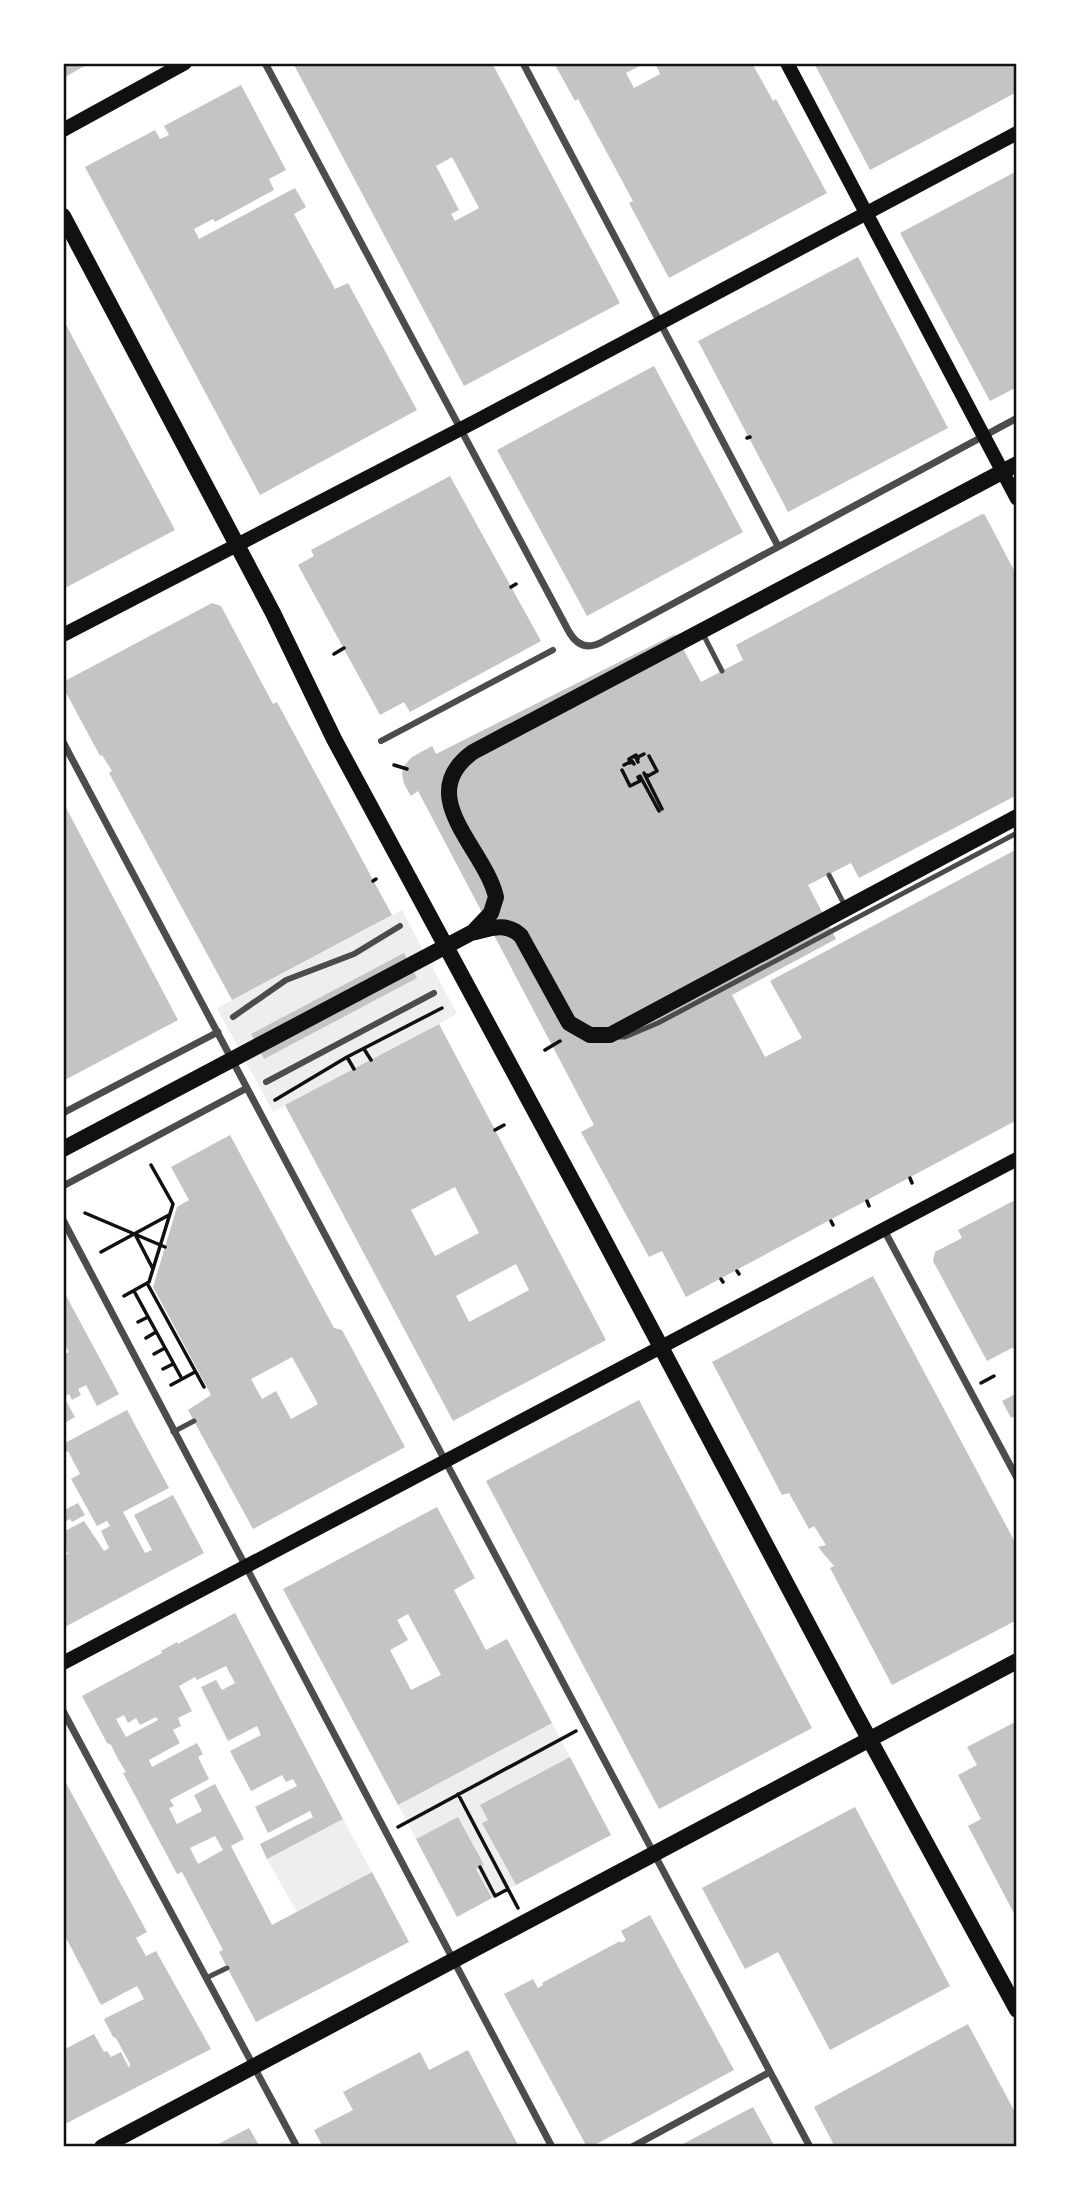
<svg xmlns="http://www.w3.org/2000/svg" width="1080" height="2210" font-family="Rubik,sans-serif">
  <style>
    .green { fill: #eee }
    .building { fill: #c4c4c4; fill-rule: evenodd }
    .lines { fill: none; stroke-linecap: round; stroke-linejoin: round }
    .path { stroke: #111; stroke-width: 3.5 }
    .service { stroke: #4c4c4c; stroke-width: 5 }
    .pedestrian { stroke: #4c4c4c; stroke-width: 6 }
    .minor { stroke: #4c4c4c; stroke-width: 7 }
    .secondary { stroke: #111; stroke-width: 14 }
    .primary { stroke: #111; stroke-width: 16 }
    .neatline { fill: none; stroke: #111; stroke-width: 2.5 }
  </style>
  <rect width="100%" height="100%" fill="#fff"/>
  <path class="green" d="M 402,910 L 457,1014 L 273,1112 L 217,1008 Z
    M 552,1723 L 570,1757 L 483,1823 L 516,1885 L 492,1898 L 476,1869 L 458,1817 L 416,1839 L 398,1805 Z
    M 343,1819 L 372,1872 L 297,1912 L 267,1859 Z"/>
  <path class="building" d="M 63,63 L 90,63 L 63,78 Z
    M 293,63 L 492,63 L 620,303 L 464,386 ZM 452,157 L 479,208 L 455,221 L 451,214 L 459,210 L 436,166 Z
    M 554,63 L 645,63 L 626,73 L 634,88 L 660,74 L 655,63 L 752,63 L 773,101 L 776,99 L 827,193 L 669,278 L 629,203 L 633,201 L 578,99 L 575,101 Z
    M 814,63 L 1016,63 L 1017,92 L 870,170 Z
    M 241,85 L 286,170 L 269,179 L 274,190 L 215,222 L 213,219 L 194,229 L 199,239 L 295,188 L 306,207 L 294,214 L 335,289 L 348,283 L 417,410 L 260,495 L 85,167 L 155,130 L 160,139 L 169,135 L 164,126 Z
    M 1017,171 L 1017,387 L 990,401 L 900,233 Z
    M 858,257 L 948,428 L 788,512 L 698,341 Z
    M 63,319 L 175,530 L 63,589 Z
    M 654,366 L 743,532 L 587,616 L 497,450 Z
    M 450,476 L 541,641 L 410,712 L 404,702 L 380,715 L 298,565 L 314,556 L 311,550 Z
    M 982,514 L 985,515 L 1017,576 L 1017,795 L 859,878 L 851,863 L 808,885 L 836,939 L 732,995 L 765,1057 L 802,1038 L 770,981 L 1017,849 L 1017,1120 L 686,1297 L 662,1251 L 649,1257 L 581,1132 L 594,1125 L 418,791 L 411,796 L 404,784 L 402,774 L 404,766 L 412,757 L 432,746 L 436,754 L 675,634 L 701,682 L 743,660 L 736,645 Z
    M 212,603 L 221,606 L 273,704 L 277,702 L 392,915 L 232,1000 L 109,773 L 112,771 L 102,755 L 100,756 L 63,687 L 63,682 Z
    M 63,802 L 178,1020 L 63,1081 Z
    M 404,953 L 417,978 L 264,1059 L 251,1034 Z
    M 439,1024 L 606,1340 L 453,1421 L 285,1105 ZM 455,1187 L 479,1233 L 435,1256 L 411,1210 ZM 516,1264 L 529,1290 L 469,1322 L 456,1296 Z
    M 230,1135 L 334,1328 L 342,1330 L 405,1447 L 253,1529 L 188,1410 L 211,1395 L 153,1287 L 177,1207 L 189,1200 L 171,1167 ZM 292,1357 L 318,1404 L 291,1419 L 276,1391 L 262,1399 L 251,1379 Z
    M 1017,1199 L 1017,1350 L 1012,1348 L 987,1361 L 933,1261 L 935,1252 L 962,1238 L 958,1230 Z
    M 873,1276 L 1017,1546 L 1017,1620 L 892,1685 L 830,1568 L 834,1566 L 818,1547 L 826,1545 L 814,1526 L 809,1529 L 789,1493 L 782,1495 L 712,1362 Z
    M 63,1290 L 119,1394 L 97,1406 L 86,1385 L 78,1389 L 81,1395 L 72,1400 L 69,1394 L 64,1397 L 75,1417 L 63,1424 L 63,1355 L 69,1352 L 63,1341 Z
    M 1017,1393 L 1017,1415 L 1011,1418 L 1002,1401 Z
    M 639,1400 L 812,1728 L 659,1809 L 486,1481 Z
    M 127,1410 L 169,1488 L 123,1512 L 145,1553 L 152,1550 L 134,1515 L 173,1495 L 204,1553 L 63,1628 L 63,1557 L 68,1554 L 66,1550 L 63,1552 L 63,1532 L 84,1521 L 104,1551 L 109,1548 L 101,1531 L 110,1526 L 107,1521 L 97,1526 L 71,1479 L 80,1474 L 68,1451 L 63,1454 L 63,1444 Z
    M 78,1503 L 85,1515 L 72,1522 L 70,1519 L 63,1523 L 63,1511 Z
    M 437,1507 L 475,1578 L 454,1590 L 486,1650 L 507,1639 L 552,1723 L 398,1805 L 283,1589 ZM 408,1614 L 441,1675 L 411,1690 L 390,1650 L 408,1640 L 397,1620 Z
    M 235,1613 L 343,1819 L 267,1859 L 260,1844 L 313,1817 L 310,1811 L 268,1833 L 255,1807 L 297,1786 L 293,1779 L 286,1782 L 282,1775 L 251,1791 L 230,1751 L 261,1735 L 257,1726 L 228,1741 L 201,1687 L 216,1680 L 222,1690 L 235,1683 L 226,1666 L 197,1680 L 195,1677 L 179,1686 L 192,1711 L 178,1718 L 181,1726 L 173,1730 L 180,1743 L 149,1760 L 152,1767 L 197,1743 L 203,1754 L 198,1757 L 209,1779 L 170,1800 L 174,1806 L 169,1808 L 177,1824 L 202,1811 L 194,1795 L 215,1784 L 244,1839 L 231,1846 L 272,1925 L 372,1872 L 409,1942 L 256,2022 L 219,1952 L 223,1950 L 182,1872 L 177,1874 L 123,1773 L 126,1772 L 118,1759 L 111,1745 L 107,1743 L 82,1696 L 162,1653 L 161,1651 L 177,1642 L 178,1644 ZM 124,1715 L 128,1723 L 136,1718 L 140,1725 L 156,1717 L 158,1720 L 126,1737 L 116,1719 ZM 215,1836 L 223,1850 L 198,1864 L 190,1848 Z
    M 1017,1721 L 1017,1919 L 968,1826 L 981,1819 L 958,1775 L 977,1765 L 967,1747 Z
    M 570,1757 L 611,1835 L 516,1885 L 482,1823 L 488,1820 L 480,1805 Z
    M 66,1783 L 147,1932 L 136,1938 L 146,1956 L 156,1951 L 211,2049 L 63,2125 L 63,2050 L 94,2034 L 104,2052 L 107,2051 L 111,2057 L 121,2052 L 129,2068 L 130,2064 L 116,2038 L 113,2037 L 104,2019 L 144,1999 L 137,1986 L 101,2005 L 63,1932 L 63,1784 Z
    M 855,1807 L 950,1986 L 830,2050 L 778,1952 L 745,1969 L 702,1888 Z
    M 458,1817 L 484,1865 L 476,1869 L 492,1898 L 457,1917 L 416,1839 Z
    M 650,1915 L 734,2070 L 591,2147 L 587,2147 L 504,1994 L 533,1979 L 538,1988 L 543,1985 L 542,1983 L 620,1941 L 621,1943 L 626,1940 L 621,1931 Z
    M 968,2024 L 1017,2116 L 1017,2147 L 835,2147 L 814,2107 Z
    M 468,2050 L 519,2147 L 323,2147 L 314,2130 L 353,2110 L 343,2092 L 420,2052 L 429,2070 Z
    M 753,2107 L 775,2147 L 677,2147 Z
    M 249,2128 L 260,2147 L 214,2147 L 222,2142 Z"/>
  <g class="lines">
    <path class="path" d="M 747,438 L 750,437
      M 511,587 L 516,584
      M 334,654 L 344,648
      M 638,762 L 636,758 L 644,754
      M 630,763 L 629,759 L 636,755 L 638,759
      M 394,765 L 407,769
      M 624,765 L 632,761 L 634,764
      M 622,770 L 630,786 L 640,781 L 638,777
      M 644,773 L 662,809
      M 647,775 L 648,776 L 657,771 L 649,756
      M 640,776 L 659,811
      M 373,881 L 376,879
      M 364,1049 L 371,1060
      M 545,1050 L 560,1041
      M 347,1057 L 354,1069
      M 275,1100 L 347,1057 L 442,1008
      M 495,1130 L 504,1125
      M 910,1178 L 912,1183
      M 867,1201 L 869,1206
      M 85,1213 L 165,1247
      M 831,1221 L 833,1225
      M 136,1236 L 153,1269
      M 101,1252 L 169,1215
      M 737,1271 L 739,1274
      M 721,1279 L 723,1282
      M 147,1283 L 204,1387
      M 134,1291 L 182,1379
      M 124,1296 L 149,1282 L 173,1204 L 151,1165
      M 138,1322 L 148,1317
      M 146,1338 L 156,1332
      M 154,1354 L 165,1348
      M 163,1369 L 173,1364
      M 981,1383 L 994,1376
      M 171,1385 L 195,1372
      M 458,1794 L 518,1908
      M 398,1827 L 576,1731
      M 480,1867 L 495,1896 L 508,1889"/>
    <path class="service" d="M 703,634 L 722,671
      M 829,875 L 845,906
      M 616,1037 L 625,1037 L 658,1023 L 1017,833
      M 173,1432 L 194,1421
      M 206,1978 L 227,1968"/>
    <path class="pedestrian" d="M 381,741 L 553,650
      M 233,1017 L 286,980 L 354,954 L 400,926
      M 266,1082 L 434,993"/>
    <path class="minor" d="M 265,63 L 568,630 C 576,645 587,650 602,642 L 1017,418
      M 523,63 L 778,546
      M 63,742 L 810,2147
      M 63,1113 L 218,1032
      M 63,1186 L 247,1088
      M 63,1220 L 552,2147
      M 884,1230 L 1017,1478
      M 63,1711 L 297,2147
      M 632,2147 L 770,2072"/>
    <path class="secondary" d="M 787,63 L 1017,499
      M 63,130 L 185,63
      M 63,635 L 480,419 L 1017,133
      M 63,1663 L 1017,1159"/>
    <path class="primary" d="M 63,216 L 273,613 L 334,739 L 593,1219 L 854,1711 L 1017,2010
      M 473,932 L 491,913 L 496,897 C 485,848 412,796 473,752 L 1017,464
      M 63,1149 L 471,933 C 489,929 506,921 521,936 L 569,1023 L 590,1035 L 610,1035 L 1017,817
      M 102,2147 L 1017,1661"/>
  </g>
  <rect width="1080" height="2210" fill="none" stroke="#ffffff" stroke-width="130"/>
  <rect x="65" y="65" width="950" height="2080" class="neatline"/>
</svg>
